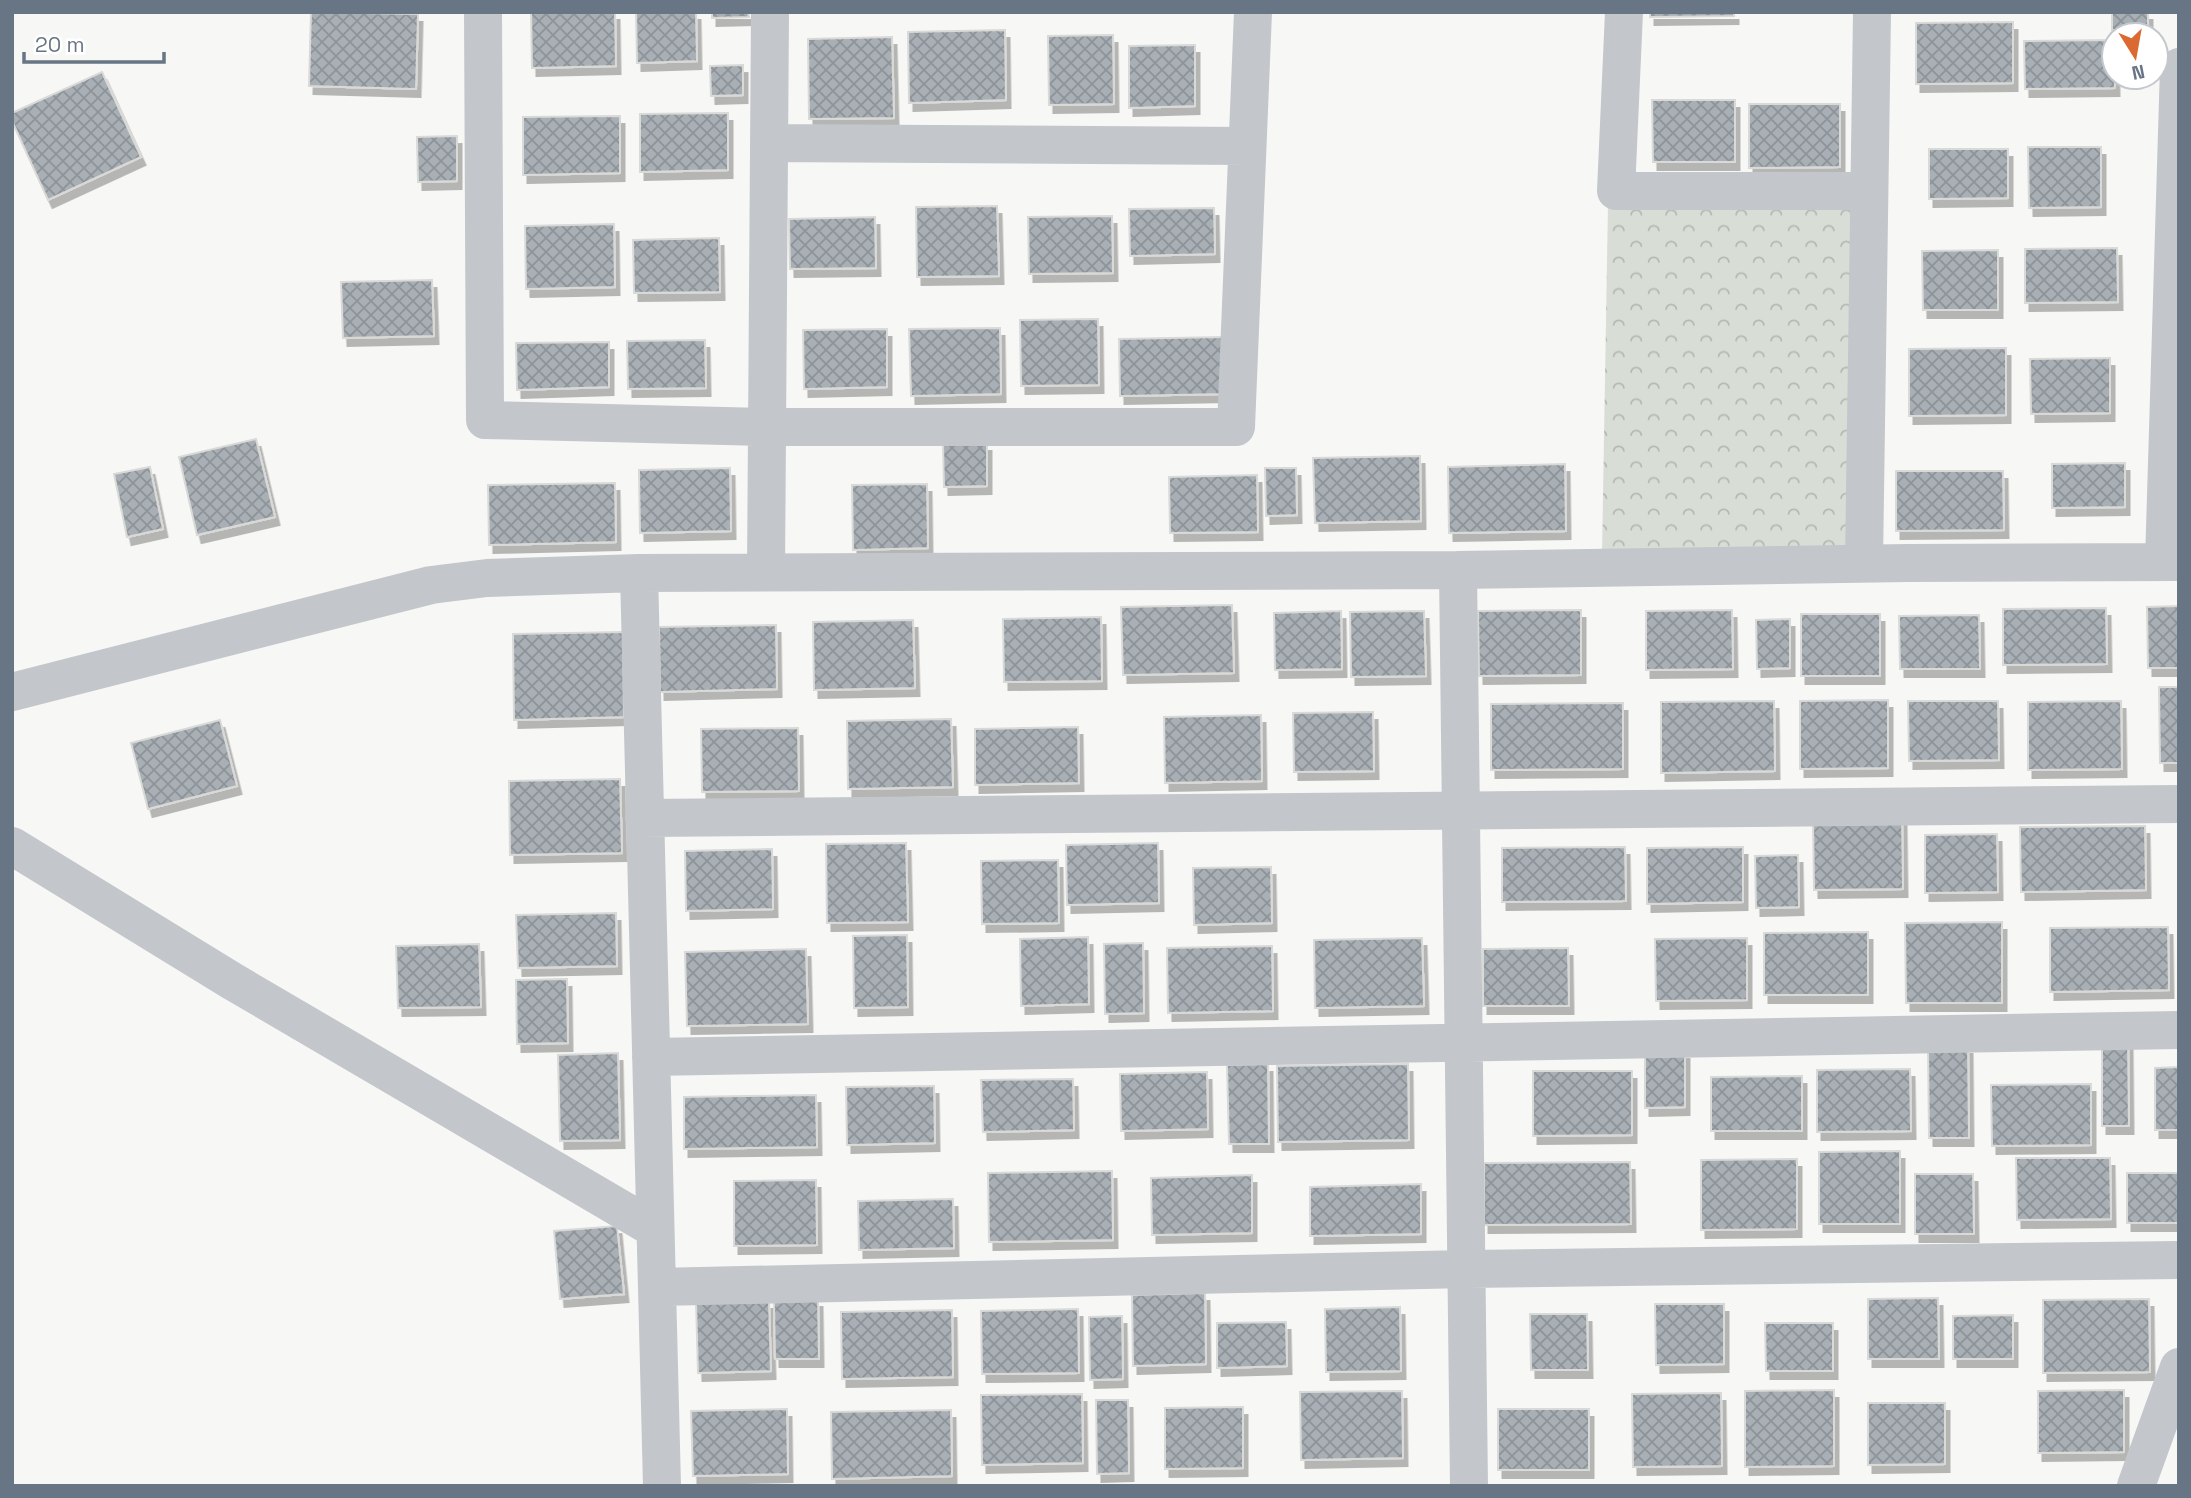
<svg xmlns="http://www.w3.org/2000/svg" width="2191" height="1498" font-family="'Space Grotesk',sans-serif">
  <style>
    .park { fill: url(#park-crowns) }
    .building { fill: url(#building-cross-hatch); stroke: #d9d9d7; stroke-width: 2; filter: url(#shadow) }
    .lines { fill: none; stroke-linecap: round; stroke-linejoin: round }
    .minor { stroke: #c3c6ca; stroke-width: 38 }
  </style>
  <defs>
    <pattern id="park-crowns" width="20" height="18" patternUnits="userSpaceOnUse" patternTransform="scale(1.75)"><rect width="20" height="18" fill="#d8ded6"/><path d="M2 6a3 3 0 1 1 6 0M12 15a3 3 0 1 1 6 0" fill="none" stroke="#b3b9b3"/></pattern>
    <pattern id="building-cross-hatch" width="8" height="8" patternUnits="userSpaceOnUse" patternTransform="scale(1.75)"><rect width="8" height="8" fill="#a8afb5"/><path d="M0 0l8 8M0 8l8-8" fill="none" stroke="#8d9399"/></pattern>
    <filter id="shadow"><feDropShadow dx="4.5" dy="8" stdDeviation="0" flood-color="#0004"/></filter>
  </defs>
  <rect width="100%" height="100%" fill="#f7f7f5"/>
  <path class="park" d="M 1856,203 L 1851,550 L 1602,555 L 1608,204 Z"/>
  <path class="building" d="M 311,12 L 418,14 L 416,89 L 309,86 Z
    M 531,12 L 615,12 L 616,66 L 532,68 Z
    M 636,12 L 696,12 L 697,61 L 637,63 Z
    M 712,12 L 748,12 L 749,17 L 712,18 Z
    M 1650,12 L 1734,12 L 1734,16 L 1650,17 Z
    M 2112,12 L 2148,12 L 2148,29 L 2112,30 Z
    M 2013,22 L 2013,83 L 1916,84 L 1916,23 Z
    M 1005,30 L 1006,100 L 909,103 L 908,32 Z
    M 1113,35 L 1114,104 L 1049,105 L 1048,36 Z
    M 892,37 L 894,118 L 809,119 L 808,39 Z
    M 2114,40 L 2115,88 L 2025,89 L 2024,41 Z
    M 1195,45 L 1195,106 L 1129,108 L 1129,46 Z
    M 743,65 L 743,95 L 711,96 L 710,66 Z
    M 102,72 L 141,157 L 48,200 L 12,121 L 12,113 Z
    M 1652,100 L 1735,100 L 1735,162 L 1653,162 Z
    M 1749,104 L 1840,104 L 1840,167 L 1749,168 Z
    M 728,113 L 728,170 L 640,172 L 640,114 Z
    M 620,116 L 620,173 L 523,175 L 523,117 Z
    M 457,136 L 457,181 L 418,182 L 417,137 Z
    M 2028,147 L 2101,147 L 2101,207 L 2029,208 Z
    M 1929,149 L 2008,149 L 2008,198 L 1929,199 Z
    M 997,206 L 999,276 L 917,277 L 916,207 Z
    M 1214,208 L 1215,254 L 1130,256 L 1129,209 Z
    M 1112,216 L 1113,273 L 1029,274 L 1028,217 Z
    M 875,217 L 876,268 L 790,269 L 789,219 Z
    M 614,224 L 615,287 L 526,289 L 525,226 Z
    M 719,238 L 720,292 L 634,293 L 633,240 Z
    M 2117,248 L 2118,302 L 2025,303 L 2025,249 Z
    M 1998,250 L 1998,310 L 1923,310 L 1922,251 Z
    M 432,280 L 434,336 L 343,338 L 341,282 Z
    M 1098,319 L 1099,385 L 1021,386 L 1020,320 Z
    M 1000,328 L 1001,394 L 911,396 L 909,329 Z
    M 887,329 L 887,387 L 804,389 L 803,330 Z
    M 1223,337 L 1224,394 L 1120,396 L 1119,339 Z
    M 705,340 L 706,388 L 628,389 L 627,341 Z
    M 609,342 L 609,387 L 517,390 L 516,343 Z
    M 2006,348 L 2006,415 L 1909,416 L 1909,349 Z
    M 2110,358 L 2110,413 L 2031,414 L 2030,359 Z
    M 256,439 L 275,517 L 197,535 L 179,457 Z
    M 987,443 L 987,486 L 944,487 L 943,444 Z
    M 1420,456 L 1421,521 L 1315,523 L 1313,458 Z
    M 2125,463 L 2125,507 L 2052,508 L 2052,464 Z
    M 1565,464 L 1566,531 L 1449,533 L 1448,467 Z
    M 150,467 L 163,529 L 127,537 L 114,474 Z
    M 730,468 L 731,531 L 640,533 L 639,470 Z
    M 1265,468 L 1296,468 L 1297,515 L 1266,516 Z
    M 1896,471 L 2003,471 L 2004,530 L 1896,531 Z
    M 1257,475 L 1258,532 L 1170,533 L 1169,477 Z
    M 615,483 L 616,542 L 489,545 L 488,485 Z
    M 927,484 L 928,548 L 853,550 L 852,485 Z
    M 1232,605 L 1234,673 L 1123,675 L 1121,607 Z
    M 2179,606 L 2179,668 L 2148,668 L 2147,607 Z
    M 2106,608 L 2107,664 L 2003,665 L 2003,609 Z
    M 1581,610 L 1581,675 L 1479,676 L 1478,611 Z
    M 1732,610 L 1733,669 L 1646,670 L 1646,611 Z
    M 1341,611 L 1342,669 L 1275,670 L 1274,613 Z
    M 1424,611 L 1426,676 L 1351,677 L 1350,612 Z
    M 1801,614 L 1880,614 L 1880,676 L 1801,676 Z
    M 1979,615 L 1980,669 L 1900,669 L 1899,616 Z
    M 1101,617 L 1102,681 L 1004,682 L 1003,619 Z
    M 1790,619 L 1790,668 L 1757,669 L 1756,620 Z
    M 913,620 L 915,688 L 814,690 L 813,622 Z
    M 776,625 L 777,689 L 660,692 L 659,627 Z
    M 623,632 L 624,717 L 514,720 L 513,634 Z
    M 2159,687 L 2179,687 L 2179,763 L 2160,763 Z
    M 1888,700 L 1888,768 L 1800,769 L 1800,701 Z
    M 1774,701 L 1775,771 L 1661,773 L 1661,702 Z
    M 1908,701 L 1998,701 L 1999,760 L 1909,761 Z
    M 2121,701 L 2122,769 L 2028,770 L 2028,702 Z
    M 1623,703 L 1623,769 L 1491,770 L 1491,704 Z
    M 1373,712 L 1374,771 L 1294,772 L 1293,713 Z
    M 1261,715 L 1262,781 L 1165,783 L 1164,717 Z
    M 951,719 L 953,787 L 848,789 L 847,721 Z
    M 220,720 L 237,786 L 148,809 L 131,743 Z
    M 1078,727 L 1079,783 L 975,785 L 975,729 Z
    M 798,728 L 799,791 L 702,792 L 701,729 Z
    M 620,779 L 622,853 L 510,855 L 509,781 Z
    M 1902,817 L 1903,889 L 1814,890 L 1813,818 Z
    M 2145,826 L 2146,890 L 2021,892 L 2020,827 Z
    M 1997,834 L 1998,892 L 1925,893 L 1925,835 Z
    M 906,843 L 908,922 L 827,923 L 826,844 Z
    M 1158,843 L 1159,903 L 1067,905 L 1066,845 Z
    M 1625,847 L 1626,901 L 1502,902 L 1502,848 Z
    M 1743,847 L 1743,902 L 1647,904 L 1647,848 Z
    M 772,849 L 773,909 L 686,911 L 685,851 Z
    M 1798,855 L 1799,907 L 1756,908 L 1755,856 Z
    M 1058,860 L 1059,923 L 982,924 L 981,861 Z
    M 1271,867 L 1272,923 L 1194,925 L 1193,868 Z
    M 616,913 L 617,966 L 518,968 L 516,915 Z
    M 2002,922 L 2002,1003 L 1906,1003 L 1905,923 Z
    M 2168,927 L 2169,990 L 2050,992 L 2050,928 Z
    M 1868,932 L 1868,995 L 1764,995 L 1764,933 Z
    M 907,935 L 908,1007 L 854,1008 L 853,936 Z
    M 1088,937 L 1089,1004 L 1021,1006 L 1020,939 Z
    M 1422,938 L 1424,1006 L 1315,1008 L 1314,940 Z
    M 1747,938 L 1747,1000 L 1656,1001 L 1655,939 Z
    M 1143,943 L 1144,1013 L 1105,1014 L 1104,944 Z
    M 479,944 L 481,1007 L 398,1008 L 396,946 Z
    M 1272,946 L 1273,1011 L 1168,1013 L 1167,948 Z
    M 1568,948 L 1569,1006 L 1483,1006 L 1483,949 Z
    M 806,949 L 808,1024 L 687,1026 L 685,952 Z
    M 567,979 L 568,1043 L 517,1044 L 516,980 Z
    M 2102,1039 L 2128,1039 L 2129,1126 L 2102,1126 Z
    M 1928,1046 L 1968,1046 L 1969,1138 L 1929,1138 Z
    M 1685,1051 L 1685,1107 L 1645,1108 L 1645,1052 Z
    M 618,1053 L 620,1140 L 560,1141 L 558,1055 Z
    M 1268,1064 L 1269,1144 L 1229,1144 L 1227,1065 Z
    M 1408,1064 L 1409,1140 L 1278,1142 L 1277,1066 Z
    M 2179,1067 L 2179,1130 L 2155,1130 L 2155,1068 Z
    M 1910,1069 L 1911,1131 L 1817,1132 L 1817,1070 Z
    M 1533,1071 L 1632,1071 L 1632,1135 L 1533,1136 Z
    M 1207,1072 L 1208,1129 L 1121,1131 L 1120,1074 Z
    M 1802,1076 L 1802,1131 L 1711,1131 L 1711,1077 Z
    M 1073,1079 L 1074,1130 L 983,1132 L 981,1080 Z
    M 2091,1084 L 2091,1145 L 1992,1146 L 1991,1085 Z
    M 934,1086 L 935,1143 L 847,1145 L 846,1087 Z
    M 816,1095 L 817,1147 L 684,1149 L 684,1097 Z
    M 1900,1151 L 1900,1224 L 1819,1224 L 1819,1152 Z
    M 2016,1158 L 2110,1158 L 2111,1219 L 2017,1220 Z
    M 1797,1159 L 1797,1229 L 1701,1230 L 1701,1160 Z
    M 1630,1162 L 1631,1224 L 1484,1225 L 1484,1163 Z
    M 1112,1171 L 1113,1240 L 989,1242 L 988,1173 Z
    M 2127,1173 L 2179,1173 L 2179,1223 L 2127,1223 Z
    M 1915,1174 L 1973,1174 L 1974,1234 L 1915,1234 Z
    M 1252,1175 L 1252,1233 L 1152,1235 L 1151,1178 Z
    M 816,1180 L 817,1245 L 734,1246 L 734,1181 Z
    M 1421,1184 L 1421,1234 L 1310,1236 L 1310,1187 Z
    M 953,1199 L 954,1248 L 859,1250 L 858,1201 Z
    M 617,1226 L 624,1294 L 560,1299 L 554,1231 Z
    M 1205,1293 L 1206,1364 L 1133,1366 L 1132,1295 Z
    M 1938,1298 L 1939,1359 L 1868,1359 L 1868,1299 Z
    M 818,1299 L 819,1359 L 775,1359 L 774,1300 Z
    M 2149,1299 L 2150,1372 L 2043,1373 L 2043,1300 Z
    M 696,1301 L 769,1301 L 771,1371 L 698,1373 Z
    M 1655,1304 L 1724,1304 L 1724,1364 L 1656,1365 Z
    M 1400,1307 L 1401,1371 L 1326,1372 L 1325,1309 Z
    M 1078,1309 L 1079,1373 L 982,1374 L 981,1311 Z
    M 952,1310 L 953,1377 L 842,1379 L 841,1312 Z
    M 1530,1314 L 1587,1314 L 1588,1370 L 1531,1370 Z
    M 2013,1315 L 2013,1359 L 1953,1359 L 1953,1316 Z
    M 1122,1316 L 1123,1379 L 1090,1380 L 1089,1317 Z
    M 1286,1322 L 1287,1366 L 1217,1368 L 1217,1323 Z
    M 1765,1323 L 1833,1323 L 1833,1371 L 1766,1371 Z
    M 1834,1390 L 1834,1466 L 1745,1467 L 1745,1391 Z
    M 2124,1390 L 2124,1452 L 2038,1453 L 2038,1391 Z
    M 1402,1391 L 1403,1458 L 1301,1460 L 1300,1392 Z
    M 1721,1393 L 1722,1466 L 1633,1467 L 1632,1394 Z
    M 1082,1394 L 1083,1463 L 982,1465 L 981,1395 Z
    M 1096,1400 L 1128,1400 L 1129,1473 L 1097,1474 Z
    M 1868,1403 L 1945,1403 L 1945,1464 L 1868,1465 Z
    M 1243,1407 L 1243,1468 L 1165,1469 L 1165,1408 Z
    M 787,1409 L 788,1474 L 693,1476 L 691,1411 Z
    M 1498,1409 L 1589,1409 L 1589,1470 L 1498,1470 Z
    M 951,1410 L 952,1476 L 832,1479 L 831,1412 Z"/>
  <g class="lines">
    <path class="minor" d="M 483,12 L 485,420 L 768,427 L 1236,427 L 1253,12
      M 1624,12 L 1616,191 L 1869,191
      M 769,143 L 1247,146
      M 2164,562 L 2179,67
      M 1864,563 L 1872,12
      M 1458,570 L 1469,1486
      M 766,572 L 770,12
      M 639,573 L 662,1486
      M 12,692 L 431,585 L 487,578 L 639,573 L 1458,570 L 1908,563 L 2179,562
      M 644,818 L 2179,804
      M 12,846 L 232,981 L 655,1229
      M 651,1057 L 2179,1030
      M 657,1287 L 1467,1269 L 2179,1260
      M 2136,1486 L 2179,1367"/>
  </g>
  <rect width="2191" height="1498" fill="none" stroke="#687584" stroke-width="28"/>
  <g transform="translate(2135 56) rotate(169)"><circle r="33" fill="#ffffff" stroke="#c3c8ce" stroke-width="2"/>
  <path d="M0-5L12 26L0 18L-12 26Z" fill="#db6a32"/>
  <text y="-10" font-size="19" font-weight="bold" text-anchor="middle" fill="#687584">N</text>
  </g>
  <path d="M24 52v10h140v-10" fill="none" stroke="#687584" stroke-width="3.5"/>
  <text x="35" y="52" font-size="21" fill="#687584" stroke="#ffffff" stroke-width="5" paint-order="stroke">20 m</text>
</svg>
